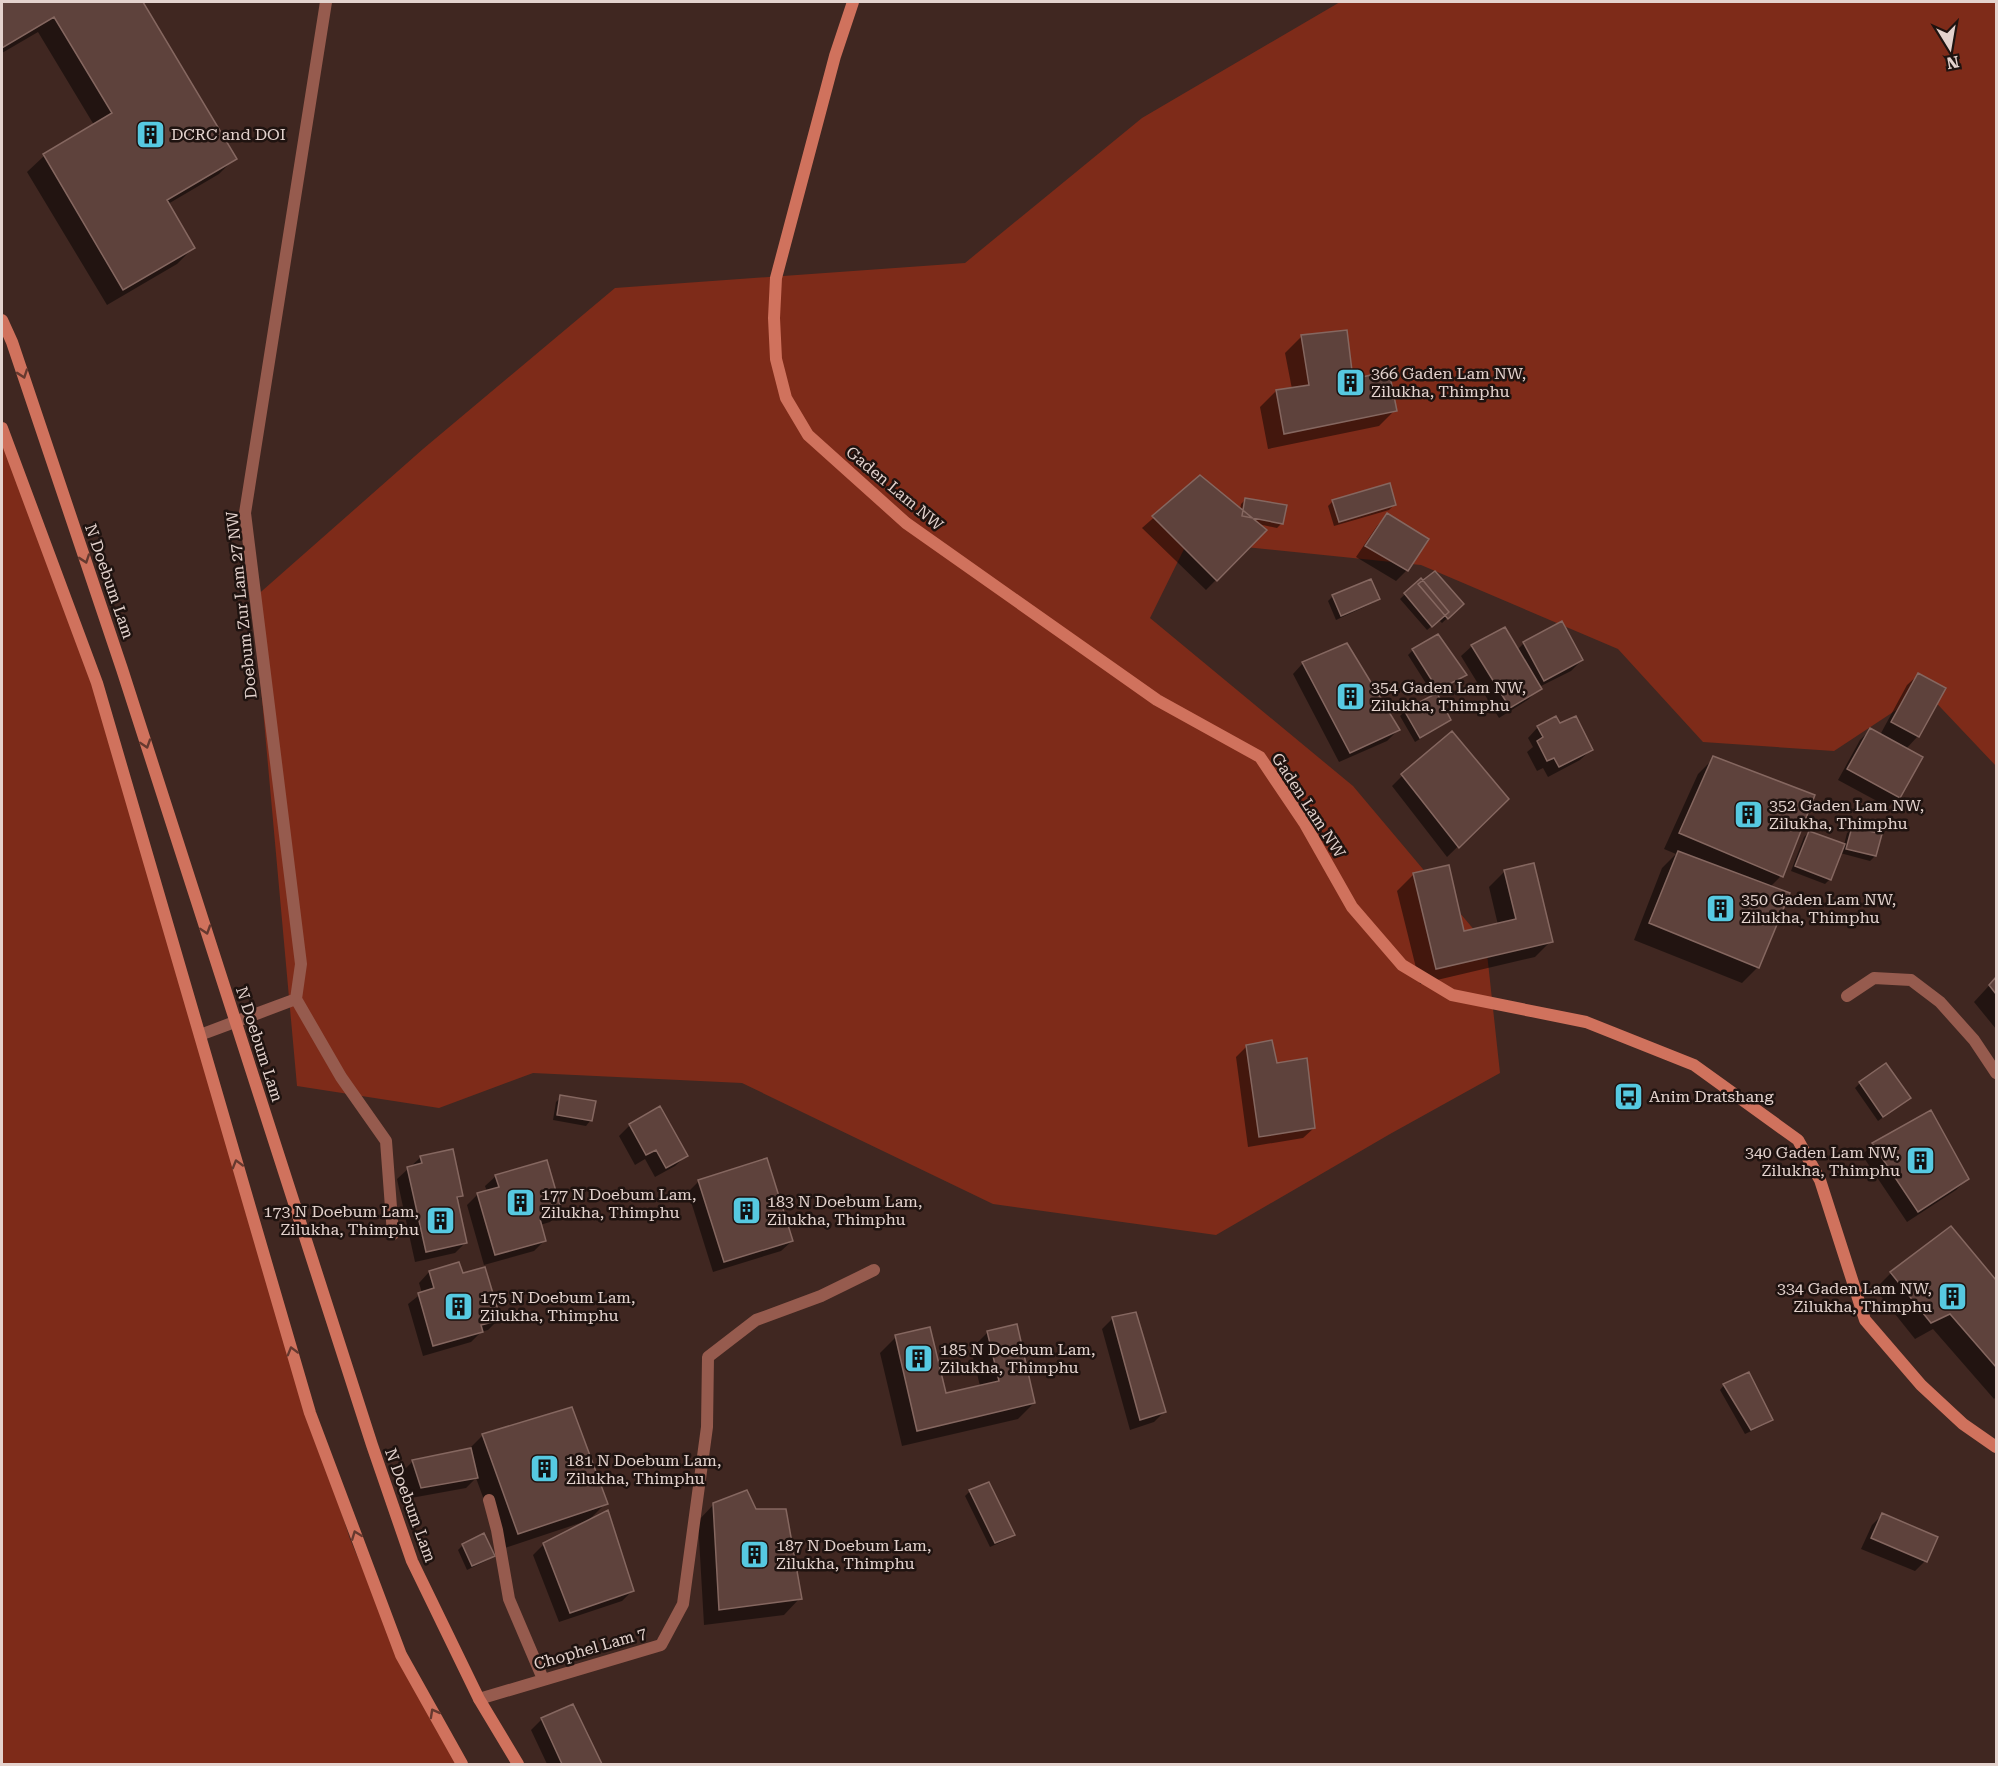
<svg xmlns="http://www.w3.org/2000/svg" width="1998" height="1766" font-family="'Roboto Serif',serif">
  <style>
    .green { fill: #7e2b19 }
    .shadow { fill: #0007 }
    .building { fill: #5e423c; stroke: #856760; stroke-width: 1.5 }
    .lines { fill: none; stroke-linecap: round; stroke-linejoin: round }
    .minor { stroke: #965b4e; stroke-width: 12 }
    .secondary { stroke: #d0725d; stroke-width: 12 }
    .oneway { stroke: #66392f }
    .labels { text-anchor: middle; stroke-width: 5; stroke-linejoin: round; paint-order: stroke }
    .poi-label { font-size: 16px; fill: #e4d3ce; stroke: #1f1310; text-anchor: start }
    .street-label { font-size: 16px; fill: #e4d3ce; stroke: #1f1310 }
  </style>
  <rect width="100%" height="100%" fill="#402721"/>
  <path class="green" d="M 1340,2 L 1996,2 L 1996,766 L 1925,691 L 1834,751 L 1703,742 L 1618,649 L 1421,565 L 1188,541 L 1150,618 L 1353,786 L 1486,944 L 1500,1073 L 1390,1134 L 1216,1235 L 993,1204 L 742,1083 L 533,1073 L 439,1108 L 297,1086 L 253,599 L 423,449 L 615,288 L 965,263 L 1142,118 Z
    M 2,427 L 97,683 L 310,1413 L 350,1539 L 393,1640 L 462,1764 L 2,1764 Z"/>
  <path class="shadow" d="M 2,2 L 141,2 L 235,158 L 219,174 L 168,204 L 193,248 L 177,264 L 107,305 L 27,172 L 44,156 L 94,125 L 38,32 L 2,53 Z
    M 1301,337 L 1352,380 L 1395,410 L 1379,426 L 1268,449 L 1260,407 L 1276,391 L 1292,389 L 1285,353 Z
    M 1200,477 L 1240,510 L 1241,504 L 1246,499 L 1282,523 L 1277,528 L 1258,524 L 1265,530 L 1206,590 L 1142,528 Z
    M 1333,501 L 1394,505 L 1389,510 L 1334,526 L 1328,506 Z
    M 1387,515 L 1407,570 L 1396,581 L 1356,557 L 1377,526 Z
    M 1420,580 L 1462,604 L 1442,623 L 1439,620 L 1427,630 L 1400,599 Z
    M 1333,596 L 1378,598 L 1373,603 L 1336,620 L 1328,601 Z
    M 1562,623 L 1582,660 L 1571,671 L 1539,687 L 1529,699 L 1499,718 L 1461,656 L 1472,646 L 1517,650 L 1524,643 Z
    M 1413,650 L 1465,675 L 1460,679 L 1435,693 L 1450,719 L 1445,724 L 1415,742 L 1400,716 L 1405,711 L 1434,696 L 1408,655 Z
    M 1303,663 L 1398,730 L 1387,741 L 1339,762 L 1293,674 Z
    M 1918,675 L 1918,736 L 1906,749 L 1899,797 L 1888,807 L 1838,780 L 1860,740 L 1870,730 L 1880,735 L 1907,685 Z
    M 1559,725 L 1591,750 L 1580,760 L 1548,777 L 1543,768 L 1537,771 L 1527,752 L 1533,747 L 1528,738 L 1538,727 Z
    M 1714,758 L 1781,876 L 1770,887 L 1758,967 L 1742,983 L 1634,940 L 1662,868 L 1676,854 L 1664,849 L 1698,774 Z
    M 1402,776 L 1507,799 L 1447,857 L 1392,786 Z
    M 1852,829 L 1875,856 L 1870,861 L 1840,853 L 1830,879 L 1825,884 L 1791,871 L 1804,837 L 1809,832 L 1844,845 L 1847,833 Z
    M 1505,871 L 1551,941 L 1535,957 L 1420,984 L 1397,891 L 1413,875 L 1463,933 L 1498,925 L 1489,887 Z
    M 1996,978 L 1996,1029 L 1974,1002 Z
    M 1247,1046 L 1276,1065 L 1314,1128 L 1303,1138 L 1248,1147 L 1236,1057 Z
    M 1860,1083 L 1909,1098 L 1878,1121 L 1855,1088 Z
    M 561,1097 L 590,1121 L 586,1126 L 553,1120 L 556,1102 Z
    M 1930,1112 L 1967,1179 L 1956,1190 L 1907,1222 L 1862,1155 L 1873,1144 Z
    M 630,1125 L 686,1156 L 675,1166 L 655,1177 L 645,1159 L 635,1165 L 619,1136 Z
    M 421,1157 L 462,1195 L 456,1201 L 465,1243 L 455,1253 L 415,1262 L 397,1179 Z
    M 496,1176 L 561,1212 L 550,1222 L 540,1225 L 545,1240 L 534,1251 L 484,1265 L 467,1205 L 477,1195 L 487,1192 L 485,1186 Z
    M 699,1181 L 792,1241 L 781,1251 L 713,1272 L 688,1192 Z
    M 1951,1228 L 1996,1282 L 1996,1397 L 1994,1399 L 1933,1329 L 1915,1339 L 1875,1289 L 1891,1273 Z
    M 429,1272 L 462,1275 L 499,1319 L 488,1330 L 481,1332 L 471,1342 L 423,1356 L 408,1304 L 422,1293 L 419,1283 Z
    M 1134,1314 L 1165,1411 L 1154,1422 L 1130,1430 L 1102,1329 L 1112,1319 Z
    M 1015,1326 L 1034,1403 L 1018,1419 L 902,1446 L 880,1353 L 896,1337 L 945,1395 L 980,1386 L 971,1349 L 987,1333 Z
    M 1724,1385 L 1771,1419 L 1766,1424 L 1745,1434 L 1720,1390 Z
    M 483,1435 L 606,1503 L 588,1521 L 633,1590 L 622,1601 L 559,1622 L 533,1555 L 544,1544 L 587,1522 L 586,1521 L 502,1549 L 476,1478 L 466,1488 L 411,1498 L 402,1472 L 413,1461 L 468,1450 Z
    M 970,1491 L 1013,1534 L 1008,1539 L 990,1547 L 965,1496 Z
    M 714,1504 L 800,1598 L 784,1615 L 704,1625 L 698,1521 Z
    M 1882,1515 L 1925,1561 L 1915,1571 L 1861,1549 L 1872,1525 Z
    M 463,1545 L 493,1555 L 488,1560 L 467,1570 L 458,1550 Z
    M 573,1706 L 601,1764 L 547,1764 L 531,1730 L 541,1720 Z"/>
  <path class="building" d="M 2,2 L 143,2 L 237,159 L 167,200 L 195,248 L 123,290 L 43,154 L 112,113 L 54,17 L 2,48 Z
    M 1347,330 L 1353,379 L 1389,371 L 1397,411 L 1284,434 L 1276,390 L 1309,385 L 1301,335 Z
    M 1200,475 L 1267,530 L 1217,581 L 1152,516 Z
    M 1390,483 L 1396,505 L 1339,522 L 1332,500 Z
    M 1245,498 L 1287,505 L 1283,524 L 1242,516 Z
    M 1387,513 L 1429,539 L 1408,571 L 1365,546 Z
    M 1435,571 L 1464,604 L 1448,619 L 1418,584 Z
    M 1421,578 L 1449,612 L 1432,627 L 1404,593 Z
    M 1371,579 L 1380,599 L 1341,616 L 1332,595 Z
    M 1562,621 L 1583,660 L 1544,681 L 1523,642 Z
    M 1505,627 L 1542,689 L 1510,708 L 1471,645 Z
    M 1438,634 L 1467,675 L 1438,690 L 1412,649 Z
    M 1347,643 L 1400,730 L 1350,753 L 1302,662 Z
    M 1918,673 L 1946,688 L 1919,737 L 1891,722 Z
    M 1437,693 L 1451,720 L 1420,738 L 1404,710 Z
    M 1556,716 L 1560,723 L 1576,716 L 1593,750 L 1559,767 L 1554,758 L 1547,761 L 1537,741 L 1543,737 L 1537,726 Z
    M 1870,728 L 1923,757 L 1900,798 L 1847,769 Z
    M 1452,731 L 1509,799 L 1459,848 L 1401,774 Z
    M 1713,756 L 1815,795 L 1783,877 L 1679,833 Z
    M 1852,827 L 1882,834 L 1876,856 L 1846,849 Z
    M 1809,831 L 1845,844 L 1831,880 L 1795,866 Z
    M 1678,851 L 1790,893 L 1759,968 L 1649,923 Z
    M 1534,863 L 1553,942 L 1436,969 L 1413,873 L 1449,865 L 1464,931 L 1516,919 L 1504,870 Z
    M 1996,977 L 1996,994 L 1989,985 Z
    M 1272,1040 L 1277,1063 L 1307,1058 L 1315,1128 L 1259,1137 L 1246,1045 Z
    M 1886,1063 L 1911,1098 L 1883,1117 L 1859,1082 Z
    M 560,1095 L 596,1101 L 592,1121 L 557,1115 Z
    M 660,1106 L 688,1156 L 666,1168 L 656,1150 L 646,1155 L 629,1124 Z
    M 1931,1110 L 1969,1179 L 1918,1212 L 1872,1143 Z
    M 453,1149 L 463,1196 L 457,1197 L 467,1243 L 426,1252 L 407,1167 L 422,1163 L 420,1156 Z
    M 767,1158 L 793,1241 L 724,1262 L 698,1180 Z
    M 547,1160 L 562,1212 L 540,1219 L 546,1241 L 495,1255 L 477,1193 L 499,1187 L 495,1175 Z
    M 1951,1226 L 1996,1280 L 1996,1367 L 1950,1314 L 1931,1323 L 1890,1272 Z
    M 459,1262 L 463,1273 L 485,1267 L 501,1320 L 481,1325 L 483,1332 L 433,1346 L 418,1293 L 434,1288 L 429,1271 Z
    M 1136,1312 L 1166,1412 L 1140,1420 L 1112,1317 Z
    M 1017,1324 L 1035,1403 L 917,1431 L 895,1335 L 930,1327 L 946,1393 L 999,1381 L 987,1331 Z
    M 1749,1372 L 1773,1420 L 1751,1430 L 1723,1384 Z
    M 572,1407 L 608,1504 L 518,1534 L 482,1434 Z
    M 471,1448 L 478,1478 L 421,1488 L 412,1460 Z
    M 989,1482 L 1015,1535 L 995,1543 L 969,1490 Z
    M 747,1490 L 756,1509 L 786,1509 L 802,1599 L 719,1610 L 713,1503 Z
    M 608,1510 L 634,1591 L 570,1613 L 543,1543 Z
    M 1882,1513 L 1938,1537 L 1927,1562 L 1871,1538 Z
    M 484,1533 L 495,1556 L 472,1566 L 462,1544 Z
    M 573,1704 L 602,1764 L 562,1764 L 541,1718 Z"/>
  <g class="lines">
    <path class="minor" d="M 1847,996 L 1874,978 L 1911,980 L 1940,1002 L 1974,1040 L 1996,1073
      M 296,999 L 341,1077 L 386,1141 L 393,1234
      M 200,1035 L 296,999 L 301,964 L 245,513 L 326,2
      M 489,1500 L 497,1530 L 509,1599 L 543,1679
      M 479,1699 L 661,1645 L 683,1604 L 707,1427 L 708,1357 L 756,1320 L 821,1296 L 874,1270"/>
    <path class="secondary" d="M 853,2 L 835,56 L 776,278 L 774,318 L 776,359 L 786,398 L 808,435 L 906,523 L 1157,700 L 1260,757 L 1305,824 L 1352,907 L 1402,965 L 1452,995 L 1586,1022 L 1694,1065 L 1798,1140 L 1820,1180 L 1865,1320 L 1921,1385 L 1963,1424 L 1996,1447
      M 2,320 L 12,342 L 122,669 L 372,1445 L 412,1561 L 479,1699 L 518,1764
      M 2,428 L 97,683 L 310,1413 L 401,1655 L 462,1764"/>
  </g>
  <defs><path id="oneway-chevron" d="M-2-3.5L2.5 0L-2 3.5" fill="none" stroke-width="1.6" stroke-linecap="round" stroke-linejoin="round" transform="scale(1.5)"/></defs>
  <g class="oneway">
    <use href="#oneway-chevron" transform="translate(23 374) rotate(71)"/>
    <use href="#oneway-chevron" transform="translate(85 559) rotate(71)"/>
    <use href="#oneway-chevron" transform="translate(146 744) rotate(72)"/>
    <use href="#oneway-chevron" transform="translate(206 930) rotate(72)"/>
    <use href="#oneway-chevron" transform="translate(237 1164) rotate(-106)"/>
    <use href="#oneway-chevron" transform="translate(292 1351) rotate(-106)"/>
    <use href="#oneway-chevron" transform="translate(356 1535) rotate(-111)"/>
    <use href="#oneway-chevron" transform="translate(434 1713) rotate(-119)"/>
  </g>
  <defs>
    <symbol id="building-square" viewBox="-11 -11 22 22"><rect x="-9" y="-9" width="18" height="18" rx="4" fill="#56c9e1" stroke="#1f1310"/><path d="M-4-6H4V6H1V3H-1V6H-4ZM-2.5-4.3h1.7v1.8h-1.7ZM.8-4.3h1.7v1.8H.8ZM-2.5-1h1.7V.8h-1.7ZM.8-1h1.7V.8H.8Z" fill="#111"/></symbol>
    <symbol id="bus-square" viewBox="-11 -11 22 22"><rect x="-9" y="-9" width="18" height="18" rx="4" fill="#56c9e1" stroke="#1f1310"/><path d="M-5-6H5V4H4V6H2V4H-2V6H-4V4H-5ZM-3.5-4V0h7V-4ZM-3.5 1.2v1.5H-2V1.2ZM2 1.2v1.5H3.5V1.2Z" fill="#111"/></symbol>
  </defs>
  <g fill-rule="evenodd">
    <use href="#building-square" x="134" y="118" width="33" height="33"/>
    <use href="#building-square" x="1334" y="366" width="33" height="33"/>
    <use href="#building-square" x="1334" y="680" width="33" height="33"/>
    <use href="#building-square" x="1732" y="798" width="33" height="33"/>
    <use href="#building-square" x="1704" y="892" width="33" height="33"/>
    <use href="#bus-square" x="1612" y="1080" width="33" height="33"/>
    <use href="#building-square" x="1904" y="1144" width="33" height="33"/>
    <use href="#building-square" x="504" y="1186" width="33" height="33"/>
    <use href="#building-square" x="730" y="1194" width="33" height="33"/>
    <use href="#building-square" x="424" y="1204" width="33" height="33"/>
    <use href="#building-square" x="1936" y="1280" width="33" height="33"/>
    <use href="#building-square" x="442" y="1290" width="33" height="33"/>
    <use href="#building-square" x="902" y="1342" width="33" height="33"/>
    <use href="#building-square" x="528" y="1452" width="33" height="33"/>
    <use href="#building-square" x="738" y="1538" width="33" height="33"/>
  </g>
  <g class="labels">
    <g class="poi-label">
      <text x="171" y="140">DCRC and DOI</text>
      <text x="1371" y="379">366 Gaden Lam NW,<tspan x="1371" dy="18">Zilukha, Thimphu</tspan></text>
      <text x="1371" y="693">354 Gaden Lam NW,<tspan x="1371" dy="18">Zilukha, Thimphu</tspan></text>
      <text x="1769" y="811">352 Gaden Lam NW,<tspan x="1769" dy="18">Zilukha, Thimphu</tspan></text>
      <text x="1741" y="905">350 Gaden Lam NW,<tspan x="1741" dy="18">Zilukha, Thimphu</tspan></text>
      <text x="1649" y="1102">Anim Dratshang</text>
      <text x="1900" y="1158" text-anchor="end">340 Gaden Lam NW,<tspan x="1900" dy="18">Zilukha, Thimphu</tspan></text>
      <text x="541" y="1200">177 N Doebum Lam,<tspan x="541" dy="18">Zilukha, Thimphu</tspan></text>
      <text x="767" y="1207">183 N Doebum Lam,<tspan x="767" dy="18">Zilukha, Thimphu</tspan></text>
      <text x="419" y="1217" text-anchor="end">173 N Doebum Lam,<tspan x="419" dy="18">Zilukha, Thimphu</tspan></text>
      <text x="1932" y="1294" text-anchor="end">334 Gaden Lam NW,<tspan x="1932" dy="18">Zilukha, Thimphu</tspan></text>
      <text x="480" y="1303">175 N Doebum Lam,<tspan x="480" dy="18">Zilukha, Thimphu</tspan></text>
      <text x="940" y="1355">185 N Doebum Lam,<tspan x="940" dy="18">Zilukha, Thimphu</tspan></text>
      <text x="566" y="1466">181 N Doebum Lam,<tspan x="566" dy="18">Zilukha, Thimphu</tspan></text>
      <text x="776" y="1551">187 N Doebum Lam,<tspan x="776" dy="18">Zilukha, Thimphu</tspan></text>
    </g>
    <g class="street-label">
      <text transform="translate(895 488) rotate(40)" y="6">Gaden Lam NW</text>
      <text transform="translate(110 581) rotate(71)" y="6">N Doebum Lam</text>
      <text transform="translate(241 605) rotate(-96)" y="6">Doebum Zur Lam 27 NW</text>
      <text transform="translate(1309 805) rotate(57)" y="6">Gaden Lam NW</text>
      <text transform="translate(260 1044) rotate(72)" y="6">N Doebum Lam</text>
      <text transform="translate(411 1505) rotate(70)" y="6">N Doebum Lam</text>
      <text transform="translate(590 1648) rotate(-16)" y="6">Chophel Lam 7</text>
    </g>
  </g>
  <rect width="1998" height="1766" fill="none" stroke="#e4d3ce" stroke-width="6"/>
  <g transform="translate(1950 48) rotate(169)" stroke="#1f1310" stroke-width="4.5" paint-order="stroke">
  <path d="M0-4.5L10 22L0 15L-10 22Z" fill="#e4d3ce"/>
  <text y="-9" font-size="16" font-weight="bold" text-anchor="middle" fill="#e4d3ce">N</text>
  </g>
</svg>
